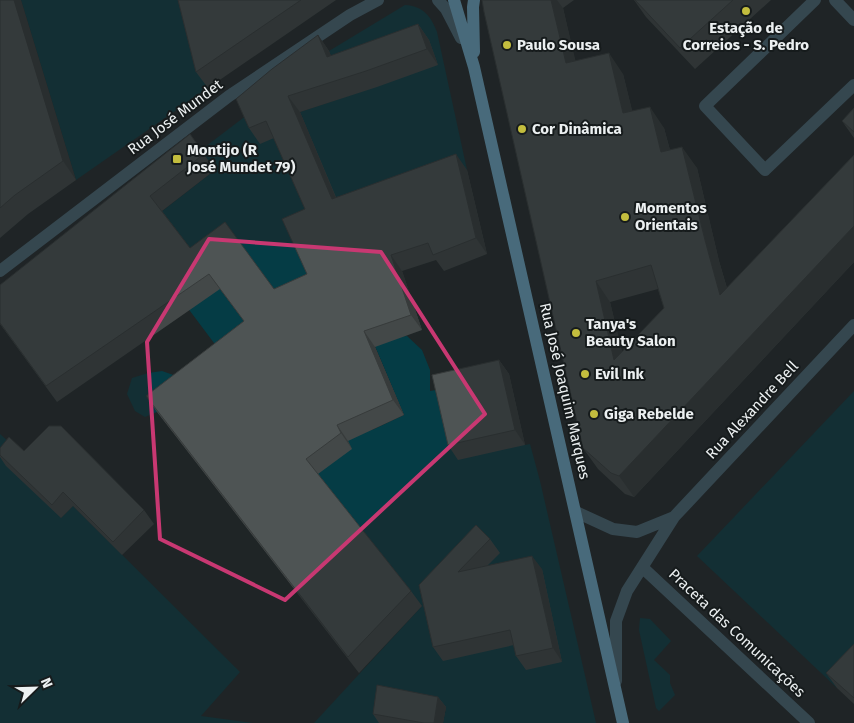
<svg xmlns="http://www.w3.org/2000/svg" width="854" height="723" font-family="'Fira Sans',sans-serif">
  <style>
    .green { fill: #053c45 }
    .lines { fill: none; stroke-linecap: round; stroke-linejoin: round }
    .minor { stroke: #517182; stroke-width: 12 }
    .major { stroke: #7bbfe2; stroke-width: 12 }
    .wall { fill: #434848; fill-rule: evenodd }
    .shaded-wall { fill: #373b3b }
    .building { fill: #4e5454; stroke: #373b3b; fill-rule: evenodd }
    .marked { fill: none; stroke: #c83872; stroke-width: 4; stroke-linejoin: round }
    .poi-dot { fill: #c3bd3e; stroke: #161b1c; stroke-width: 2 }
    .labels { text-anchor: middle; stroke-width: 4; stroke-linejoin: round; paint-order: stroke }
    .poi-label { font-size: 15px; font-weight: bold; fill: #ecf0f1; stroke: #161b1c; text-anchor: start }
    .street-label { font-size: 15px; fill: #ecf0f1; stroke: #161b1c }
  </style>
  <rect width="100%" height="100%" fill="#1f2526"/>
  <path class="green" d="M 21,0 L 185,0 L 208,88 L 76,180 Z
    M 405,5 C 423,6 431,16 437,32 L 467,170 L 343,215 L 300,112 L 348,96 L 329,51 Z
    M 247,115 L 277,137 L 316,225 L 372,430 L 404,415 L 372,339 L 407,336 L 422,350 L 430,370 L 430,391 L 442,389 L 525,445 L 530,444 L 540,481 L 596,723 L 443,723 L 446,708 L 380,723 L 314,723 L 422,606 L 317,475 L 276,292 L 236,238 L 201,264 L 264,347 L 226,359 L 172,287 L 161,212 L 215,170 L 201,150 Z
    M 162,371 L 182,378 L 189,387 L 157,412 L 145,417 L 135,411 L 127,394 L 132,378 L 148,373 Z
    M 854,391 L 854,669 L 837,688 L 697,556 Z
    M 0,434 L 19,451 L 61,518 L 73,506 L 240,672 L 201,716 L 253,723 L 0,723 Z
    M 640,618 L 650,619 L 671,641 L 654,660 L 670,675 L 670,683 L 675,695 L 659,711 L 656,708 L 639,630 Z"/>
  <g class="lines">
    <path class="minor" d="M 438,0 L 446,9 L 461,38
      M 815,0 L 705,106 L 765,170 L 854,85
      M 835,0 L 854,20
      M 0,271 L 229,96 L 350,15 L 378,0
      M 576,512 L 613,529 L 637,532 L 674,517
      M 642,567 L 809,723
      M 616,681 L 616,621 L 627,591 L 674,517 L 854,325"/>
    <path class="major" d="M 454,0 L 474,67 L 623,723
      M 474,52 L 473,7 L 474,0"/>
  </g>
  <path class="wall" d="M 0,0 L 76,180 L 28,214 L 0,238 Z
    M 178,0 L 336,0 L 208,88 L 196,72 Z
    M 482,0 L 574,0 L 563,8 L 575,61 L 623,74 L 632,111 L 664,128 L 670,150 L 697,168 L 719,261 L 727,288 L 854,155 L 854,262 L 634,497 L 625,494 L 598,469 L 583,448 ZM 658,289 L 664,308 L 622,352 L 610,302 Z
    M 634,0 L 771,0 L 695,69 L 646,17 Z
    M 418,24 L 429,40 L 438,65 L 377,87 L 300,112 L 336,197 L 467,170 L 487,254 L 444,271 L 436,260 L 402,271 L 422,330 L 375,347 L 404,415 L 348,441 L 352,449 L 318,474 L 411,591 L 422,606 L 359,673 L 157,412 L 146,396 L 244,321 L 220,289 L 57,402 L 0,324 L 0,285 L 190,134 L 215,170 L 162,211 L 190,248 L 274,289 L 307,274 L 305,209 L 274,138 L 260,144 L 249,128 L 318,35 L 329,51 L 331,56 Z
    M 854,108 L 854,138 L 842,121 Z
    M 499,360 L 509,374 L 525,445 L 458,460 L 448,445 Z
    M 0,448 L 24,451 L 144,510 L 154,524 L 122,555 L 73,506 L 61,518 L 6,466 L 0,457 Z
    M 490,539 L 500,553 L 487,566 L 542,569 L 562,662 L 526,670 L 516,656 L 514,645 L 443,661 L 433,647 L 419,585 Z
    M 854,644 L 854,704 L 837,688 L 826,673 Z
    M 438,697 L 446,707 L 443,723 L 379,723 L 373,714 Z"/>
  <path class="shaded-wall" d="M 14,0 L 21,0 L 76,180 L 63,161 Z
    M 551,0 L 557,0 L 563,8 L 581,84 L 566,63 Z
    M 418,24 L 429,40 L 438,65 L 427,49 Z
    M 318,35 L 329,51 L 338,73 L 327,57 Z
    M 609,53 L 623,74 L 638,134 L 623,113 Z
    M 288,96 L 300,112 L 343,215 L 332,199 Z
    M 650,107 L 664,128 L 676,173 L 661,152 Z
    M 682,147 L 697,168 L 719,261 L 735,316 L 720,295 L 705,240 Z
    M 456,154 L 467,170 L 487,254 L 476,238 Z
    M 854,226 L 854,262 L 634,497 L 619,476 Z
    M 391,255 L 402,271 L 422,330 L 411,315 Z
    M 596,281 L 610,302 L 629,381 L 614,360 Z
    M 364,331 L 375,347 L 404,415 L 393,400 Z
    M 499,360 L 509,374 L 525,445 L 515,430 Z
    M 337,425 L 348,441 L 352,449 L 341,433 Z
    M 532,556 L 542,569 L 562,662 L 553,648 Z
    M 438,697 L 446,707 L 443,723 L 434,723 Z"/>
  <path class="building" d="M 0,0 L 14,0 L 63,161 L 15,195 L 0,208 Z
    M 178,0 L 301,0 L 196,72 Z
    M 482,0 L 551,0 L 566,63 L 609,53 L 623,113 L 650,107 L 661,152 L 682,147 L 705,240 L 720,295 L 854,155 L 854,226 L 619,476 L 611,473 L 583,448 L 484,12 ZM 651,265 L 664,308 L 614,360 L 596,281 Z
    M 635,0 L 733,0 L 680,48 Z
    M 418,24 L 427,49 L 366,71 L 288,96 L 332,199 L 456,154 L 476,238 L 433,255 L 428,243 L 391,255 L 411,315 L 364,331 L 393,400 L 337,425 L 341,433 L 306,459 L 411,591 L 348,657 L 146,396 L 244,321 L 209,274 L 46,386 L 0,323 L 0,285 L 190,134 L 204,154 L 150,196 L 190,248 L 225,222 L 274,289 L 307,274 L 282,219 L 305,209 L 266,121 L 249,128 L 236,99 L 272,69 L 318,35 L 327,57 Z
    M 854,108 L 854,132 L 842,121 Z
    M 499,360 L 515,430 L 448,445 L 432,375 Z
    M 49,426 L 61,426 L 144,510 L 113,542 L 63,492 L 52,505 L 0,455 L 0,448 L 9,437 L 24,451 Z
    M 476,525 L 490,539 L 458,572 L 532,556 L 553,648 L 516,656 L 510,630 L 433,647 L 419,585 Z
    M 854,644 L 854,698 L 826,673 Z
    M 377,685 L 438,697 L 434,723 L 424,723 L 373,714 Z"/>
  <path d="M0 0H854V723H0ZM 209,239 L 381,252 L 485,414 L 285,600 L 160,539 L 147,342 Z" fill="#1f2526" fill-opacity=".55" fill-rule="evenodd"/>
  <path class="marked" d="M 209,239 L 381,252 L 485,414 L 285,600 L 160,539 L 147,342 Z"/>
  <g class="poi-dot">
    <circle cx="746" cy="11" r="5"/>
    <circle cx="507" cy="45" r="5"/>
    <circle cx="522" cy="129" r="5"/>
    <rect x="172" y="154" width="10" height="10" rx="2.5"/>
    <circle cx="625" cy="217" r="5"/>
    <circle cx="576" cy="333" r="5"/>
    <circle cx="585" cy="374" r="5"/>
    <circle cx="594" cy="414" r="5"/>
  </g>
  <g class="labels">
    <g class="poi-label">
      <text x="746" y="33" text-anchor="middle">Estação de<tspan x="746" dy="17">Correios - S. Pedro</tspan></text>
      <text x="517" y="50">Paulo Sousa</text>
      <text x="532" y="134">Cor Dinâmica</text>
      <text x="187" y="155">Montijo (R<tspan x="187" dy="17">José Mundet 79)</tspan></text>
      <text x="635" y="213">Momentos<tspan x="635" dy="17">Orientais</tspan></text>
      <text x="586" y="329">Tanya's<tspan x="586" dy="17">Beauty Salon</tspan></text>
      <text x="595" y="379">Evil Ink</text>
      <text x="604" y="419">Giga Rebelde</text>
    </g>
    <g class="street-label">
      <text transform="translate(175 117) rotate(-37)" y="5">Rua José Mundet</text>
      <text transform="translate(565 391) rotate(77)" y="5">Rua José Joaquim Marques</text>
      <text transform="translate(752 410) rotate(-47)" y="5">Rua Alexandre Bell</text>
      <text transform="translate(737 633) rotate(43)" y="5">Praceta das Comunicações</text>
    </g>
  </g>
  <g transform="translate(35 688) rotate(67)" stroke="#161b1c" stroke-width="4" paint-order="stroke">
  <path d="M0-4L9 19L0 12L-9 19Z" fill="#ecf0f1"/>
  <text y="-8" font-size="14" font-weight="bold" text-anchor="middle" fill="#ecf0f1">N</text>
  </g>
</svg>
